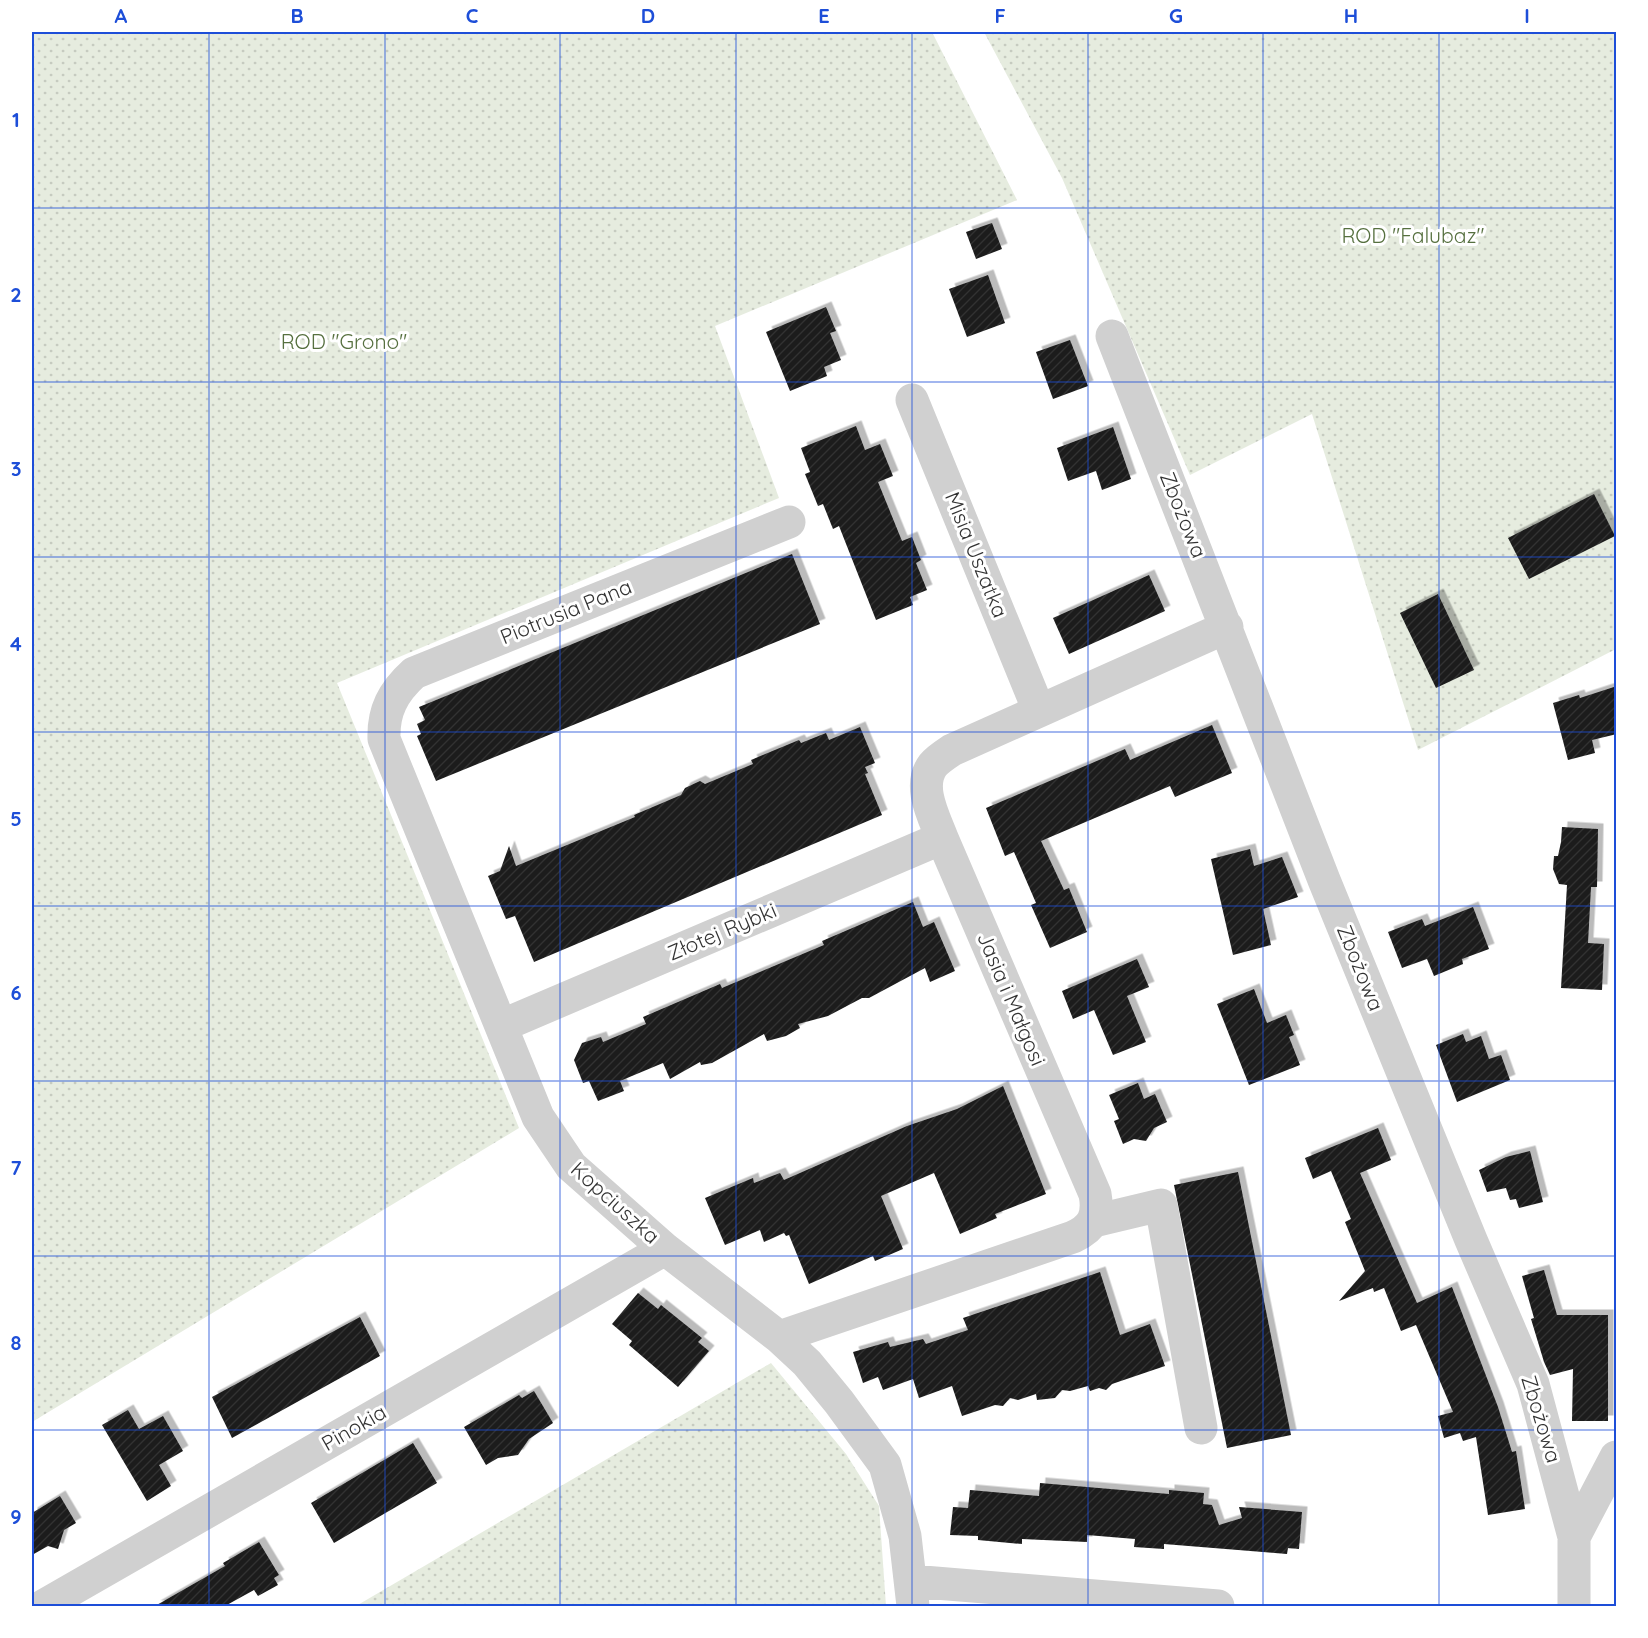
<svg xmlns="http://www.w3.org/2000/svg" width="1648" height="1638" font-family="Quicksand,sans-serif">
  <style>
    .grass { fill: url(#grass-dots) }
    .building { fill: url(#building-hatch); filter: url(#shadow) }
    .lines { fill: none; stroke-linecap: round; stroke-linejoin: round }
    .minor { stroke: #d0d0d0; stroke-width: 33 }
    .grid { fill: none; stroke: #1d4ed8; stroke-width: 1.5; stroke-opacity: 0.55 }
    .labels { text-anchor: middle; stroke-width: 6; stroke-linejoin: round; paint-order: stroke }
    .park-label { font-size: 21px; fill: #56703f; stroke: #fff }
    .street-label { font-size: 21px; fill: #333; stroke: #fff }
    .neatline { fill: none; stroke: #1d4ed8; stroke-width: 2 }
    .grid-label { font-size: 20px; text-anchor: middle; font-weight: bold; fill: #1d4ed8 }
  </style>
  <defs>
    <pattern id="grass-dots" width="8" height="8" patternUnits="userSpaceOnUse" patternTransform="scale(1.5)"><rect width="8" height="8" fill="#e6ecdf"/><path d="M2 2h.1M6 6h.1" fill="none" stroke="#c6cbc0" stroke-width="1.8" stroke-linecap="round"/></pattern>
    <pattern id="building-hatch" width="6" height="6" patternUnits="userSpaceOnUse" patternTransform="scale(1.5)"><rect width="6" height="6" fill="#1a1a1a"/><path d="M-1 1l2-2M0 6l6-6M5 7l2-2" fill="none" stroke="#333"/></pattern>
    <filter id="shadow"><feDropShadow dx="5.5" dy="-5.5" stdDeviation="0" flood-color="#0004"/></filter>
  </defs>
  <rect width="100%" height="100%" fill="#fff"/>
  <path class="grass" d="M 32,32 L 932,32 L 1017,200 L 715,326 L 779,498 L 337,683 L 519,1128 L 32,1422 Z
    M 984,32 L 1616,32 L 1616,649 L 1418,750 L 1312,414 L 1190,475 L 1062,178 Z
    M 771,1363 L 846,1454 L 879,1506 L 886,1606 L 356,1606 Z"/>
  <path class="building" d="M 992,223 L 1002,249 L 976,259 L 966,232 Z
    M 988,275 L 1005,323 L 967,337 L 949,289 Z
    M 826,307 L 836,331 L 830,333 L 841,360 L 824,367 L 827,376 L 790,391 L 766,332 Z
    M 1070,340 L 1088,386 L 1053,399 L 1036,352 Z
    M 856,426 L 865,450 L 880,444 L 893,476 L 878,482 L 902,541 L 912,537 L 921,560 L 916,563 L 927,590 L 910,597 L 913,605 L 876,620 L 839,526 L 833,529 L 823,504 L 818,506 L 805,474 L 810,472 L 801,448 Z
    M 1113,427 L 1131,479 L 1102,490 L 1096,471 L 1068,481 L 1057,448 Z
    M 1594,494 L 1615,536 L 1529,579 L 1508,538 Z
    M 792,554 L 820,624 L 436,781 L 417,736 L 421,734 L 417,724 L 425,720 L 419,707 Z
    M 1149,575 L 1165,611 L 1069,654 L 1053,618 Z
    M 1438,594 L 1474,670 L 1436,688 L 1400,613 Z
    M 1617,686 L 1617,734 L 1592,740 L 1595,753 L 1568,760 L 1553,703 L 1579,695 L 1580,698 Z
    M 1212,725 L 1232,773 L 1175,797 L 1170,786 L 1041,841 L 1064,890 L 1069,888 L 1087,932 L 1050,948 L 1031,905 L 1036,903 L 1014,852 L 1005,856 L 986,808 L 1125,749 L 1130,760 Z
    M 860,727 L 875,763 L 865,767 L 868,773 L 865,774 L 882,815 L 534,962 L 515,916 L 506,919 L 488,876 L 500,871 L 509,846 L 516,866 L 635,817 L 634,815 L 681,795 L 685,788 L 700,781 L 705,784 L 753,764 L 751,760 L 799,740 L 801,743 L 826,733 L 829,740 Z
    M 1562,827 L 1598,829 L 1597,887 L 1591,887 L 1588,943 L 1604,944 L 1602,990 L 1561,988 L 1567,885 L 1559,884 L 1553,869 L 1554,856 L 1558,856 L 1561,842 Z
    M 1250,849 L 1254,866 L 1282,857 L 1298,897 L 1263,909 L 1271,945 L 1233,955 L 1211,859 Z
    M 913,902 L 923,927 L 934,922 L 955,971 L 930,982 L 925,968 L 869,998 L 862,998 L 828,1016 L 798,1024 L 800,1028 L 786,1036 L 767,1041 L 764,1034 L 712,1063 L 701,1065 L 700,1062 L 670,1079 L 663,1063 L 620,1081 L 624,1091 L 598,1101 L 589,1081 L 583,1083 L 574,1060 L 582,1043 L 601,1037 L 603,1042 L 646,1024 L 643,1017 L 720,984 L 722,988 L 824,945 L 822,941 Z
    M 1473,907 L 1489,949 L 1462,959 L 1463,964 L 1434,976 L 1427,959 L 1402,968 L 1388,932 L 1422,919 L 1425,926 Z
    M 1137,959 L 1149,987 L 1127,996 L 1146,1042 L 1113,1055 L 1094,1010 L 1073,1019 L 1062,991 Z
    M 1254,989 L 1267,1023 L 1286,1015 L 1294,1035 L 1289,1037 L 1300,1065 L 1249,1085 L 1217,1004 Z
    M 1463,1034 L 1466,1042 L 1481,1036 L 1489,1059 L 1501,1055 L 1510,1080 L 1457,1102 L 1436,1045 Z
    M 1138,1083 L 1144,1099 L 1155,1094 L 1167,1122 L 1154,1128 L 1146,1141 L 1134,1139 L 1123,1144 L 1114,1121 L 1119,1119 L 1109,1095 Z
    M 1003,1086 L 1046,1194 L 995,1214 L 997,1218 L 960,1234 L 934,1173 L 881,1196 L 903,1249 L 875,1261 L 873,1256 L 809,1284 L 789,1235 L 786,1236 L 784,1233 L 764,1242 L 760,1230 L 725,1245 L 705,1198 L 753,1178 L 754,1183 L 780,1173 L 784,1180 L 907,1126 L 957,1109 Z
    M 1378,1128 L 1391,1160 L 1360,1173 L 1417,1303 L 1452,1287 L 1498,1407 L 1512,1452 L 1516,1451 L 1525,1509 L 1488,1515 L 1476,1437 L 1463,1441 L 1460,1433 L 1444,1438 L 1438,1416 L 1453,1412 L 1416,1325 L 1401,1331 L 1384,1288 L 1374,1292 L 1373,1288 L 1339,1301 L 1365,1271 L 1345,1222 L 1351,1219 L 1331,1171 L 1313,1179 L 1305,1158 Z
    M 1530,1151 L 1543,1202 L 1519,1208 L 1516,1199 L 1510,1200 L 1506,1188 L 1487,1192 L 1479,1170 L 1506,1157 Z
    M 1238,1172 L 1291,1435 L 1227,1448 L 1174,1185 Z
    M 1544,1270 L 1557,1315 L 1608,1315 L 1608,1421 L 1572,1421 L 1573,1369 L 1550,1375 L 1544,1362 L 1531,1319 L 1534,1318 L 1522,1276 Z
    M 1100,1272 L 1120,1335 L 1150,1324 L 1165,1366 L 1112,1384 L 1106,1390 L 1099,1388 L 1090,1391 L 1088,1386 L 1070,1391 L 1062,1390 L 1055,1398 L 1037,1400 L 1036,1394 L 1018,1400 L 1010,1398 L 1003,1406 L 995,1405 L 962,1416 L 952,1386 L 919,1398 L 913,1379 L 883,1390 L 878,1377 L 863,1383 L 853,1352 L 888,1342 L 890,1347 L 923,1339 L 926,1344 L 968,1330 L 963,1318 Z
    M 638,1293 L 658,1309 L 661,1305 L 702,1338 L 698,1342 L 709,1351 L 678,1387 L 629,1345 L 632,1341 L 612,1324 Z
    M 360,1317 L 380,1356 L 232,1438 L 212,1397 Z
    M 534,1391 L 553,1423 L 529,1439 L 518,1455 L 498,1458 L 486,1465 L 464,1427 L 519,1395 L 522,1398 Z
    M 128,1410 L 139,1429 L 163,1416 L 183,1451 L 159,1465 L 171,1486 L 147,1501 L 102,1425 Z
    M 413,1443 L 437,1483 L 334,1543 L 311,1503 Z
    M 1040,1483 L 1169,1494 L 1169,1490 L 1204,1493 L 1203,1504 L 1212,1505 L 1219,1525 L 1242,1518 L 1239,1507 L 1302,1512 L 1299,1549 L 1288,1548 L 1287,1554 L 1164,1544 L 1164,1549 L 1134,1547 L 1135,1539 L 1087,1535 L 1087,1542 L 1022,1539 L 1022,1544 L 978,1540 L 978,1536 L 950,1535 L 953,1507 L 968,1508 L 970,1490 L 1039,1496 Z
    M 60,1496 L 76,1523 L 64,1530 L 58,1549 L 48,1546 L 32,1555 L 32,1513 Z
    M 259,1542 L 279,1575 L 274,1578 L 278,1585 L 258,1596 L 254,1590 L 225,1606 L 155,1606 L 225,1566 L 223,1563 Z"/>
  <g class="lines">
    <path class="minor" d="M 1112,336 L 1324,880 L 1471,1240 L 1533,1384 L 1574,1537 L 1574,1606
      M 912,400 L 1039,711
      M 789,522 L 414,673 C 393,692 383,711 384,739 L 538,1117 L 571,1166 L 665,1249 L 779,1337 L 807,1363 L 839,1402 L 885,1465 L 905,1536 L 913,1606
      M 501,1026 L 942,838
      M 1094,1221 L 1161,1205 L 1201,1428
      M 779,1337 L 1073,1237 C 1093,1228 1099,1216 1095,1194 L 942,838 C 934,817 917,786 933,765 C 938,759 946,754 952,750 L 1227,627
      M 1574,1537 L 1616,1457
      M 911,1581 L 1218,1606
      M 43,1606 L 665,1249"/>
  </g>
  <path class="grid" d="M 209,32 L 209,1606M 385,32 L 385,1606M 560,32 L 560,1606M 736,32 L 736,1606M 912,32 L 912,1606M 1088,32 L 1088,1606M 1263,32 L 1263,1606M 1439,32 L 1439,1606M 32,208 L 1616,208M 32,382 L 1616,382M 32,557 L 1616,557M 32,732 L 1616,732M 32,906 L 1616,906M 32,1081 L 1616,1081M 32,1256 L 1616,1256M 32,1430 L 1616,1430"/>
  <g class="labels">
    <g class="park-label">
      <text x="1413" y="243">ROD "Falubaz"</text>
      <text x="344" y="349">ROD "Grono"</text>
    </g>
    <g class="street-label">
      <text transform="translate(1183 515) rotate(68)" y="7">Zbożowa</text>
      <text transform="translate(976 555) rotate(68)" y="7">Misia Uszatka</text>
      <text transform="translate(566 612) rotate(-22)" y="7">Piotrusia Pana</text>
      <text transform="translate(722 932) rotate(-23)" y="7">Złotej Rybki</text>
      <text transform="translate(1360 968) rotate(68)" y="7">Zbożowa</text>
      <text transform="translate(1011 999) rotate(67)" y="7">Jasia i Małgosi</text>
      <text transform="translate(615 1203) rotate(42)" y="7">Kopciuszka</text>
      <text transform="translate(1541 1419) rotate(73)" y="7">Zbożowa</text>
      <text transform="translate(354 1428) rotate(-30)" y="7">Pinokia</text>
    </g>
  </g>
  <rect width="1648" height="1638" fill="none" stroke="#ffffff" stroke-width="66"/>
  <rect x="33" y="33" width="1582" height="1572" class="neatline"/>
  <g class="grid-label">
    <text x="121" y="23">A</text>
    <text x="297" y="23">B</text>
    <text x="472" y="23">C</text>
    <text x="648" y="23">D</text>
    <text x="824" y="23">E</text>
    <text x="1000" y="23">F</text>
    <text x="1176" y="23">G</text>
    <text x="1351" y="23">H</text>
    <text x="1527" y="23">I</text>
    <text x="16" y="127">1</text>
    <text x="16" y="302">2</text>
    <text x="16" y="476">3</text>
    <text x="16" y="651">4</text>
    <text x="16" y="826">5</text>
    <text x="16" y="1000">6</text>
    <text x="16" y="1175">7</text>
    <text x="16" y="1350">8</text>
    <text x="16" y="1524">9</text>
  </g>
</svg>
